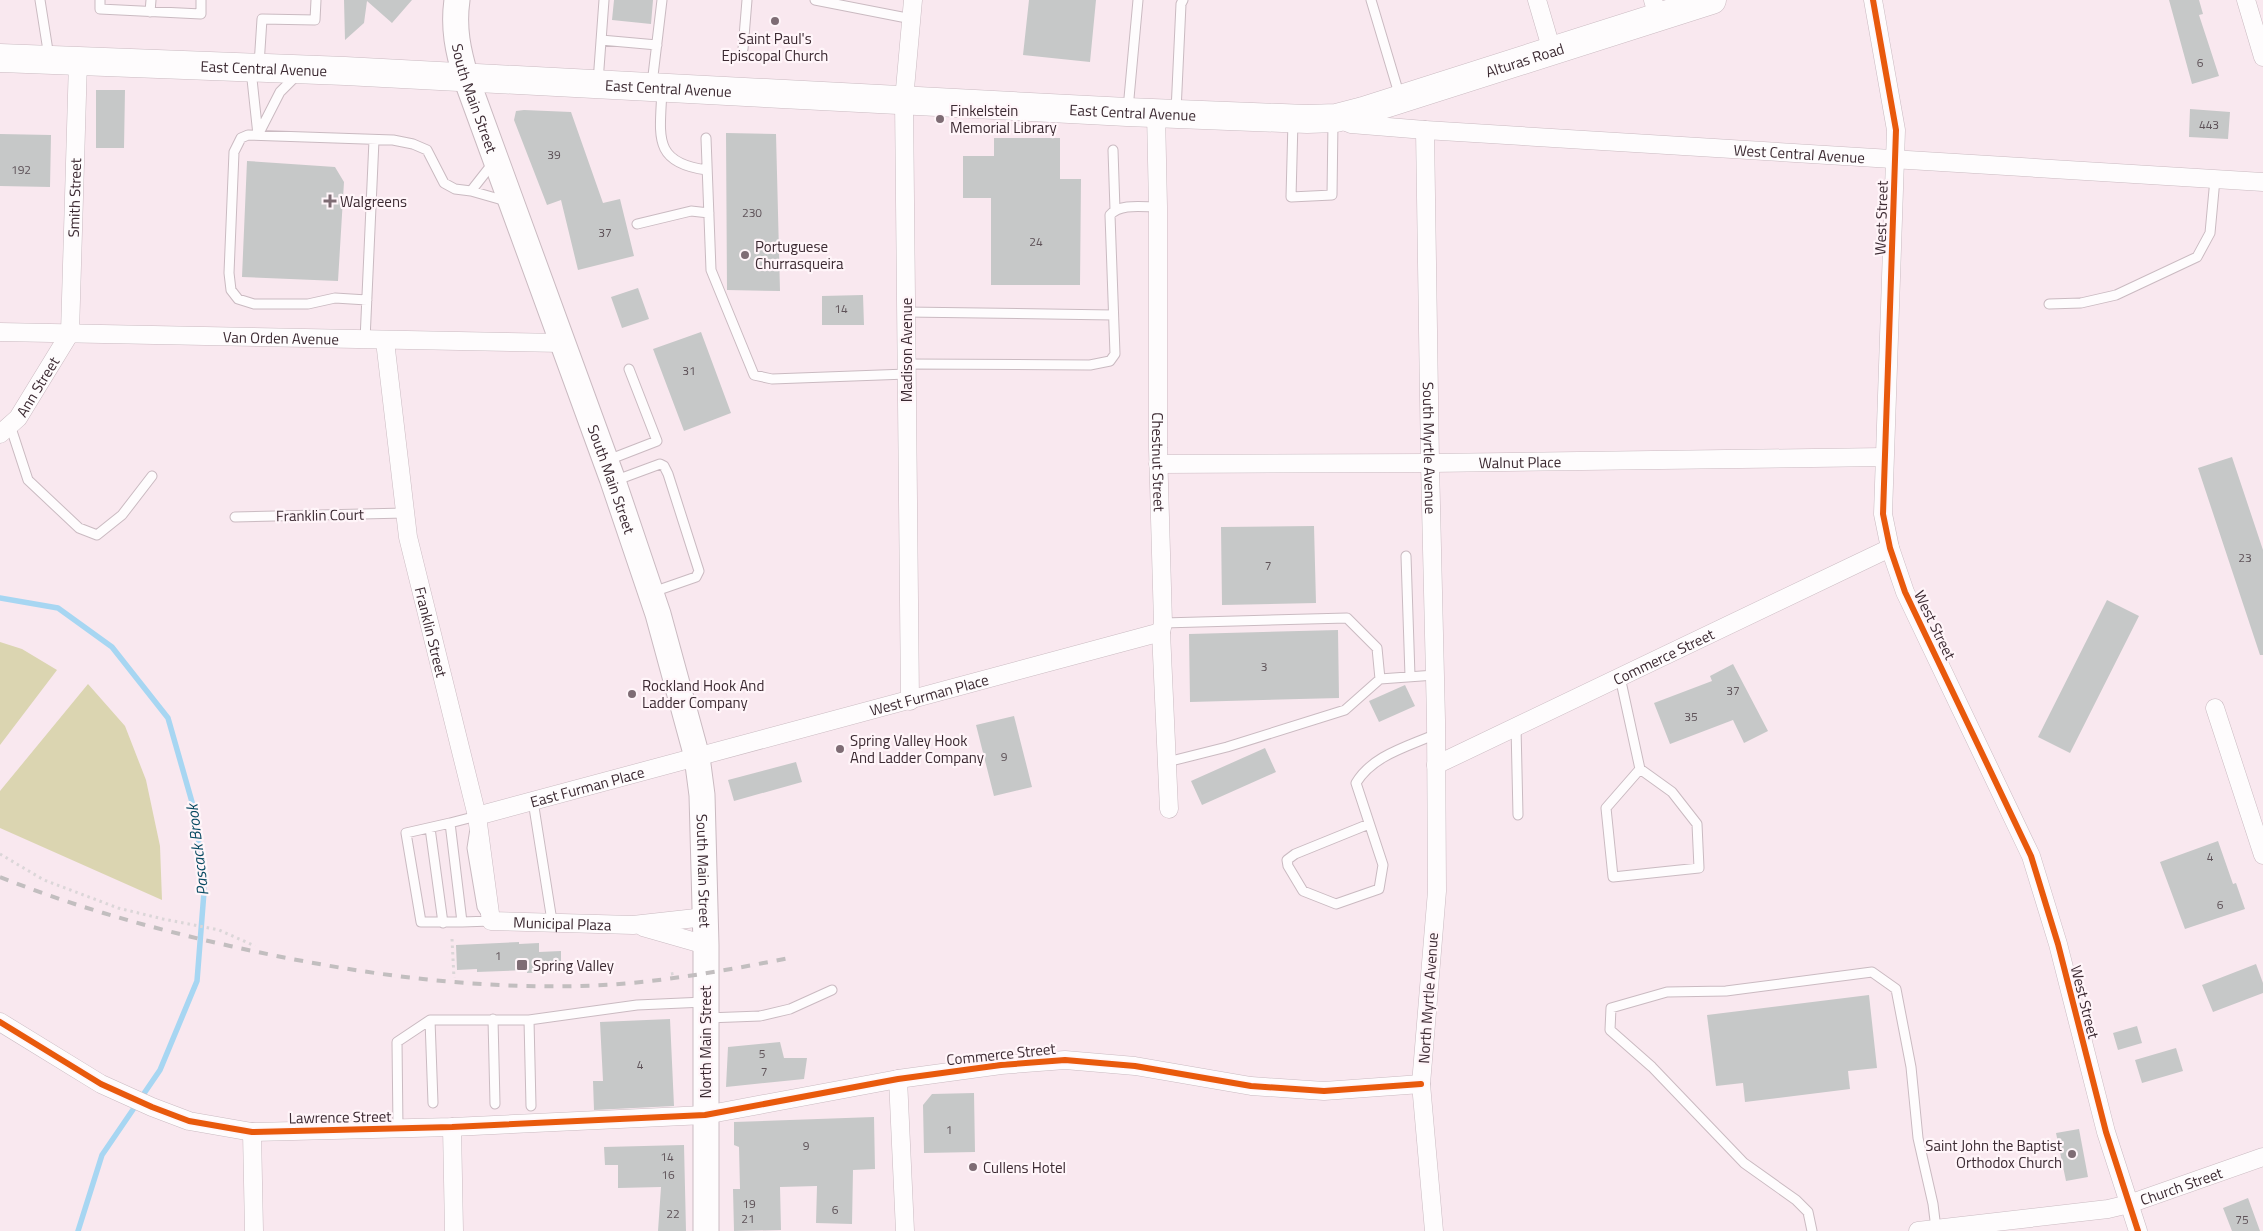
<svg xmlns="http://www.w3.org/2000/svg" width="2263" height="1231" font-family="'Titillium Web',sans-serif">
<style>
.green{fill:#dbd5b1}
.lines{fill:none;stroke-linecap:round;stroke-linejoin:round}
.stream{stroke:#a7d6f2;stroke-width:5.5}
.building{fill:#c6c8c8}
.service-casing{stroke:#cabac1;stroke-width:11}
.minor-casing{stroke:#cabac1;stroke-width:19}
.secondary-casing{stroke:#cabac1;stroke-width:27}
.primary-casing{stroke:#cabac1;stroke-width:29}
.path{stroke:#dbd6d8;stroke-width:3;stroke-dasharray:2.5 4;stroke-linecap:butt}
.service{stroke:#fefcfd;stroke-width:9}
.minor{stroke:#fefcfd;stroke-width:18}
.secondary{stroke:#fefcfd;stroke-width:25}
.primary{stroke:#fefcfd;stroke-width:28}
.rail{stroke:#c2bebf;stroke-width:4;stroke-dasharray:9 9;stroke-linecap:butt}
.cycleway-casing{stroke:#fff5f9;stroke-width:9}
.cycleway{stroke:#e8590c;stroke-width:6}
.poi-dot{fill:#7e6c74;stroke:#fff5f9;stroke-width:2}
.labels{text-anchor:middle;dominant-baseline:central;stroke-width:4.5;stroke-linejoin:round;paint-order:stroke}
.number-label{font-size:12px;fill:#5e5258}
.poi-label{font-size:15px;fill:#3c2a32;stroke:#fff5f9;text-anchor:start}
.street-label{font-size:15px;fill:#3c2a32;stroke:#fff5f9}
.water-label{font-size:16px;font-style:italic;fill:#094a62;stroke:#fff5f9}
</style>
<rect width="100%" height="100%" fill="#f9e8ef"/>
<path class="green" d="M0 642 22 649 57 670 0 745Z
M88 684 125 726 146 780 160 846 162 900 0 828V791Z"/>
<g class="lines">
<path class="stream" d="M0 598 58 608 112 647 168 718 196 816 204 892 197 981 160 1070 102 1155 78 1231"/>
</g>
<path class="building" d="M344 0H412L392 23 367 1 364 23 345 40Z
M614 0H653L651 24 612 20Z
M1029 0H1096L1090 62 1023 55Z
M2169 0H2199L2203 14 2199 15 2219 76 2192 84Z
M96 90H125L124 148H96Z
M2190 109 2230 112 2228 139 2189 137Z
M524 110 571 112 603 203 620 199 634 256 578 270 561 200 547 205 514 120 516 111Z
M726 133 776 134 780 291 727 290Z
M0 134 51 135 50 187 0 186Z
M994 138H1060V179H1081L1080 285H991V198H963V156H994Z
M247 161 335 167 344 182 338 281 242 277Z
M638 288 649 319 622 328 611 297Z
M863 295 864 325H822V296Z
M701 332 731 413 684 431 653 349Z
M2232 457 2263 550V655H2260L2198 468Z
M1314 526 1316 603 1222 605 1221 527Z
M2107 600 2139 616 2070 753 2038 737Z
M1338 630 1339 698 1190 702 1189 634Z
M1733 664 1768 731 1744 743 1733 720 1670 744 1654 703 1712 681 1710 676Z
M1405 685 1415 706 1379 722 1369 701Z
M1014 716 1032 787 994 796 976 725Z
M1265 748 1276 772 1202 805 1191 781Z
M796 762 802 782 734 801 728 780Z
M2218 841 2233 884 2236 883 2245 909 2185 929 2160 862Z
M519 942V944L539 943V952L561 951V972L527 973V970L477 972V969L457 970 456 945Z
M2256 964 2263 983V993L2213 1012 2202 985Z
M1869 995 1877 1068 1848 1071 1850 1089 1745 1102 1743 1083 1716 1086 1707 1015Z
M670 1019 674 1106 594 1110 593 1081H603L600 1022Z
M2137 1026 2142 1043 2118 1050 2113 1033Z
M780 1042 784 1058H807L804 1079 726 1087 728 1047Z
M2176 1048 2183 1071 2142 1083 2135 1060Z
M974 1093 975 1152 924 1153 923 1105 932 1094Z
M874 1117 875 1169 853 1170 852 1224 816 1223 817 1186 780 1187 781 1230 734 1231 733 1189H740L739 1147 734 1145V1122Z
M2079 1129 2088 1177 2066 1181 2056 1133Z
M684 1145 686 1231H658L661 1187 618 1188V1165H605L604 1147Z
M2248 1198 2260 1231H2232L2223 1208Z"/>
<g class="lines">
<defs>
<path id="service" d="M40 0 49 57
M100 0V9L201 14V0
M815 0 912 19
M1371 0 1400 97
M150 12 151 0
M601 40 657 45
M743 49 747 0
M259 65 262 19 315 20 316 0
M251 70 258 135 280 92 296 76
M598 82 604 0
M652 84 662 0
M662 90C660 136 652 163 707 170
M1128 109 1138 0
M1176 111 1181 4 1183 0
M1293 121 1291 197 1332 195 1333 122
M706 138 711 270 754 375 772 379 907 374
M1113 150 1115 210
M471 191 493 163
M637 224 691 211 709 213
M367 300 335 298 308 304H254L238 299 231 290 229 273 234 152 241 138 248 135 393 140 413 144 427 150 444 183 455 189 471 191 506 201
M2049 304 2081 303 2116 295 2197 257 2210 233 2215 179
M906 312 1113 315
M365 340 374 140
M907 364 1090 365 1110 361 1115 354 1110 215C1120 203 1143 207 1158 207
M10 425 28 480 79 528 97 535 122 515 152 476
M608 460 657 441 629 369
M614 481 660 464 664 466 668 474 699 571 696 577 653 592
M235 517 405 513
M1406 556 1410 676
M1163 623 1347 618 1377 648 1380 679 1345 710 1227 747 1167 762
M1620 677 1640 769 1672 792 1697 824 1699 868 1613 877 1606 808 1640 769
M1380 679 1435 675
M1516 727 1518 815
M533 801 552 921
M477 816 472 848 482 907 491 921 462 922 450 823Z
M450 823 406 833 421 922H462
M1369 824 1295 854 1287 860 1288 866 1303 891 1336 904 1379 889 1383 865 1356 783C1373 755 1407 747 1436 734
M430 828 443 923
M707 1018 760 1016 790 1009 832 990
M493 1019 495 1104
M529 1020 531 1106
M433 1103 430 1020H529L637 1005 705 1002
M398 1128 397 1042 430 1020
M1812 1231 1808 1212 1796 1200 1744 1163 1652 1067 1610 1030 1611 1008 1667 992 1726 991 1872 972 1896 989 1911 1067 1918 1138 1933 1204 1936 1229"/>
<g id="minor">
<path d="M1537 0 1552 51"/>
<path d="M1653 0 1658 17"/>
<path d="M1873 0 1896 130 1883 514 1890 548 1905 592 2031 856 2058 944 2106 1132 2138 1231"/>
<path d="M2246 0 2263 57"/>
<path id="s1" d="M1156 113 1158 207V448L1163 623 1161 632 1169 809"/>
<path id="s2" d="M1341 120 1351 124 1425 130 2263 182"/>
<path id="s3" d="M1425 130 1430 463 1436 720 1437 891 1421 1084 1434 1231"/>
<path id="s4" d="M0 332 562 343"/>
<path id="s5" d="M385 341 408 537 477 816 491 921 633 925 705 917"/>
<path id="s6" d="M0 434 18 418 70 333 78 61"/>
<path id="s7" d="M1158 464 1430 463 1884 457"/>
<path d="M910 701 904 100 913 0"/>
<path d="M2215 708 2263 855"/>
<path id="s8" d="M1436 765 1890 548"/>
<path id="s9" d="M477 816 1161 632"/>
<path d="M643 927 706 945"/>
<path d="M0 1022 101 1084 152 1107 189 1121 252 1132 452 1127 705 1115 898 1079 1001 1065 1065 1060 1135 1066 1251 1086 1324 1091 1421 1084"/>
<path d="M898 1079 905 1231"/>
<path d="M452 1127 454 1231"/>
<path d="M252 1132 254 1231"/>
<path id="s10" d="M1918 1231 2108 1209 2129 1204 2263 1157"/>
</g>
<g id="secondary">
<path id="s11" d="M457 0C453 28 458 51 466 78L612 478 658 614 697 757 702 795 706 945V1231"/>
</g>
<g id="primary">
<path id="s12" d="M0 58 345 71 1127 112 1307 119 1336 118 1363 111 1712 0"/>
</g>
</defs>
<use href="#service" class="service-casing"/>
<use href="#minor" class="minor-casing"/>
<use href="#secondary" class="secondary-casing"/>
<use href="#primary" class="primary-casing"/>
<path class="path" d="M0 854 44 880 118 908 163 919 219 930 255 946
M452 939 454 978
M671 974 677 973"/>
<use href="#service" class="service"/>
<use href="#minor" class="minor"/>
<use href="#secondary" class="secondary"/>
<use href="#primary" class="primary"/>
<path class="rail" d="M0 877C75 907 151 928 230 946 346 972 462 989 581 986 653 984 724 971 794 957"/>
<defs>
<path id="cycleway" d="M1873 0 1896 130 1883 514 1890 548 1905 592 2031 856 2058 944 2106 1132 2138 1231
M0 1022 101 1084 152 1107 189 1121 252 1132 452 1127 705 1115 898 1079 1001 1065 1065 1060 1135 1066 1251 1086 1324 1091 1421 1084"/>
</defs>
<use href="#cycleway" class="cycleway-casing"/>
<use href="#cycleway" class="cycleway"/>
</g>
<g class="poi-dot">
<circle cx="775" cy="21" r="5"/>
<circle cx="940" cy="119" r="5"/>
<path d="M327.5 193.5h5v5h5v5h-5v5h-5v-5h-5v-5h5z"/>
<circle cx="745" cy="255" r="5"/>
<circle cx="632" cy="694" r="5"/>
<circle cx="840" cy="749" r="5"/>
<rect x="516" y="959" width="12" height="12" rx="2.5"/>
<circle cx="2072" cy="1154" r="5"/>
<circle cx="973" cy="1167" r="5"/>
</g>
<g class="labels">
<g class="number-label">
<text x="2200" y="62">6</text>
<text x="2209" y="124">443</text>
<text x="554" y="154">39</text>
<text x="21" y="169">192</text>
<text x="752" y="212">230</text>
<text x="605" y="232">37</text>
<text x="1036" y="241">24</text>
<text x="841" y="308">14</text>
<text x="689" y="370">31</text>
<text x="2245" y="557">23</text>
<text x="1268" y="565">7</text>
<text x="1264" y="666">3</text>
<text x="1733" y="690">37</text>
<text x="1691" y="716">35</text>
<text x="1004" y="756">9</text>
<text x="2210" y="856">4</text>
<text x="2220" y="904">6</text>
<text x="498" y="955">1</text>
<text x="762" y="1053">5</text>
<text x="640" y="1064">4</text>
<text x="764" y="1071">7</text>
<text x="949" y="1129">1</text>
<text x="806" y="1145">9</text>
<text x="667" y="1156">14</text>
<text x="668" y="1174">16</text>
<text x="749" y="1203">19</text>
<text x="835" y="1209">6</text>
<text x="673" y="1213">22</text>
<text x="748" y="1218">21</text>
<text x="2242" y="1219">75</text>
</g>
<g class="poi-label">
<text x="775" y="38" text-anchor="middle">Saint Paul's<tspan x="775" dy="17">Episcopal Church</tspan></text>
<text x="950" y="110">Finkelstein<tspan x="950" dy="17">Memorial Library</tspan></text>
<text x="340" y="201">Walgreens</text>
<text x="755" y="246">Portuguese<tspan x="755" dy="17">Churrasqueira</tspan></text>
<text x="642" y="685">Rockland Hook And<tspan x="642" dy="17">Ladder Company</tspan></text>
<text x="850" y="740">Spring Valley Hook<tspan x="850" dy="17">And Ladder Company</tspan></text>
<text x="533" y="965">Spring Valley</text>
<text x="2062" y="1145" text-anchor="end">Saint John the Baptist<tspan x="2062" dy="17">Orthodox Church</tspan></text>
<text x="983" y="1167">Cullens Hotel</text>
</g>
<g class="street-label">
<text stroke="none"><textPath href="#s12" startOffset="1535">Alturas Road</textPath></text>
<text stroke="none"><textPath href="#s12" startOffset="264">East Central Avenue</textPath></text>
<text stroke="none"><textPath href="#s12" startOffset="669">East Central Avenue</textPath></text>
<text stroke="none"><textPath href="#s11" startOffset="101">South Main Street</textPath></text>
<text stroke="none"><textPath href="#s12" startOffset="1134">East Central Avenue</textPath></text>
<text stroke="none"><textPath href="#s2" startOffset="460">West Central Avenue</textPath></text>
<text stroke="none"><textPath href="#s6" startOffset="259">Smith Street</textPath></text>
<text transform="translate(1881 218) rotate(-88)">West Street</text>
<text stroke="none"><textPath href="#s4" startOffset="281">Van Orden Avenue</textPath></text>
<text transform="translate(906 350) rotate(-90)">Madison Avenue</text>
<text stroke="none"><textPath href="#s6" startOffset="61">Ann Street</textPath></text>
<text stroke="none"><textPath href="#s3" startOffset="318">South Myrtle Avenue</textPath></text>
<text stroke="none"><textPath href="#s1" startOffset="349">Chestnut Street</textPath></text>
<text stroke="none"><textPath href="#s7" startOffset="362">Walnut Place</textPath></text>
<text stroke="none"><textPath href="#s11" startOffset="506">South Main Street</textPath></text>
<text transform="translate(320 515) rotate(-1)">Franklin Court</text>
<text transform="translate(1935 625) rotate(64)">West Street</text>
<text stroke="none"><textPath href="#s5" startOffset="295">Franklin Street</textPath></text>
<text stroke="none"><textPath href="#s8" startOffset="252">Commerce Street</textPath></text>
<text stroke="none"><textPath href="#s9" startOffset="468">West Furman Place</textPath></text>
<text stroke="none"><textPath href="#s9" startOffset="114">East Furman Place</textPath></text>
<text stroke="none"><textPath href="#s11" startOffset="911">South Main Street</textPath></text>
<text stroke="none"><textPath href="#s5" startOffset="662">Municipal Plaza</textPath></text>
<text transform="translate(1428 998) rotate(-86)">North Myrtle Avenue</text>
<text transform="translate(2085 1002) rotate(76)">West Street</text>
<text transform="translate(705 1042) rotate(-90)">North Main Street</text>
<text transform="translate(1001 1054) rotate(-6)">Commerce Street</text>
<text transform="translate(340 1117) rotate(-1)">Lawrence Street</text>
<text stroke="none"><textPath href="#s10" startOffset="268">Church Street</textPath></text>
</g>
<g class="water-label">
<text transform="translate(197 850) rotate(-97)">Pascack Brook</text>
</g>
</g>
</svg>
